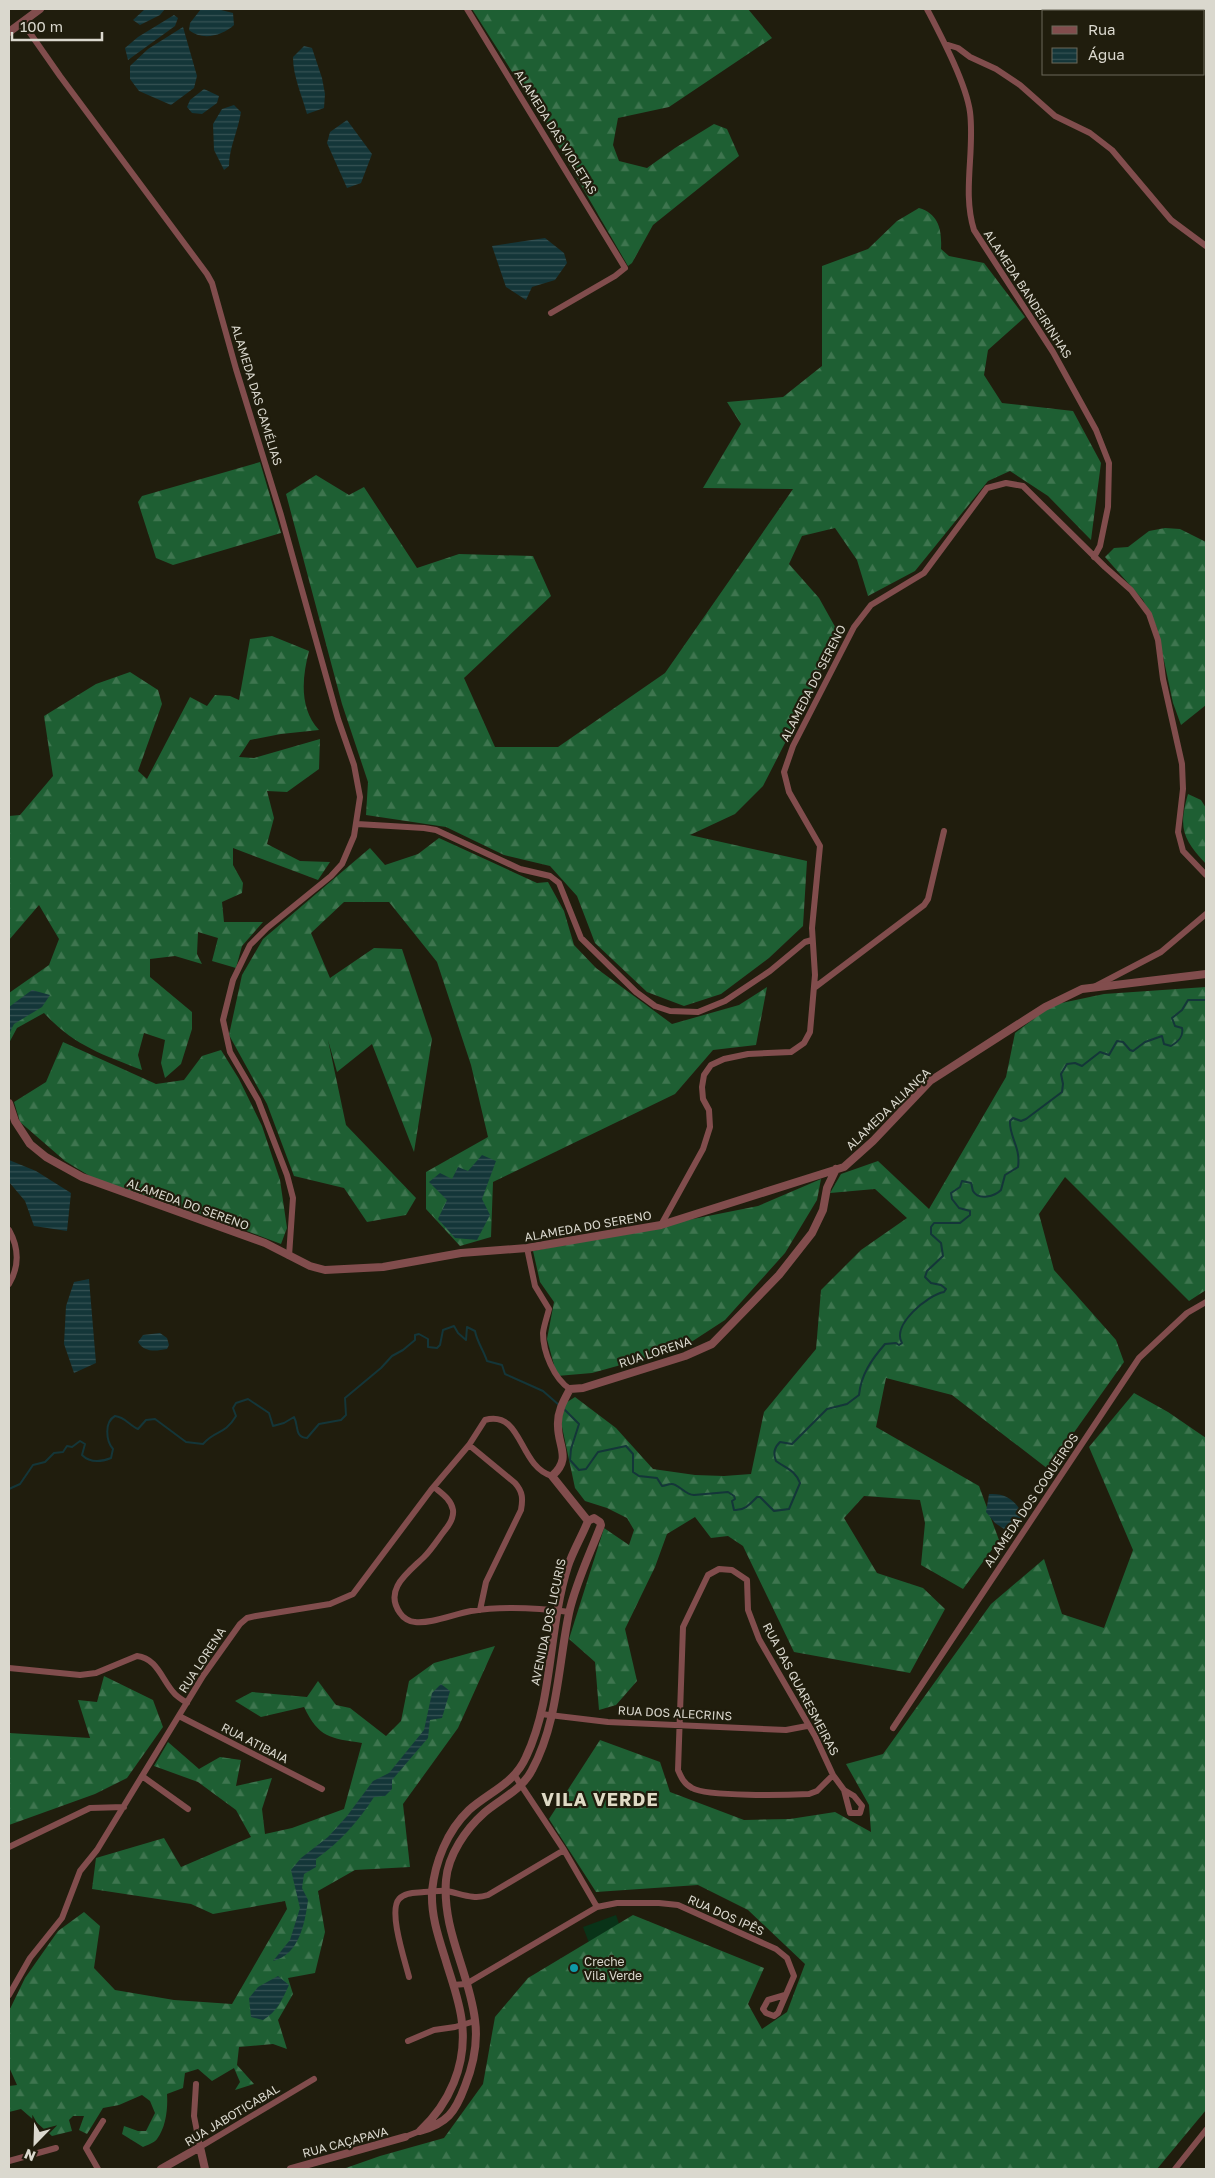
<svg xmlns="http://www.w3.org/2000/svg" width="1215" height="2178" font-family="'Golos Text',sans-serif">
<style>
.green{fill:#093318}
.forest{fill:url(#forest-firs)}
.water{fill:url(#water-rules)}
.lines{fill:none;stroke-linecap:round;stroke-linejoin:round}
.stream{stroke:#143639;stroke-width:2}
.minor{stroke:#814d4d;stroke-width:6}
.tertiary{stroke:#814d4d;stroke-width:8}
.culture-dot{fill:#0f9aa8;stroke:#201d0d;stroke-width:2}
.labels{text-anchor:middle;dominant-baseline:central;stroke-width:4.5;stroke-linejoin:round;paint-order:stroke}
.street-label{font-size:12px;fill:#dad8ce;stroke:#201d0d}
.poi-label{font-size:12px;fill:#dad8ce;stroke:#201d0d;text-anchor:start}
.district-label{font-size:18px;font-weight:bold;letter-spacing:1px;fill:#dfdac5;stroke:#201d0d}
</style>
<defs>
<pattern id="forest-firs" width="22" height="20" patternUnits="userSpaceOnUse" patternTransform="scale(1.25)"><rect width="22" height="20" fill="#1e5f33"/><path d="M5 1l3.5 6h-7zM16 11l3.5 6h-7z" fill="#3e754f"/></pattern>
<pattern id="water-rules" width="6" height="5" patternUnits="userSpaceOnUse" patternTransform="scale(1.25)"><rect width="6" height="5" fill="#143639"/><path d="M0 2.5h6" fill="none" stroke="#365254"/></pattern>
</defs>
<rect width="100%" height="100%" fill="#201d0d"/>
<path class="green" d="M616 1915 633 1964 601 1975 583 1927Z"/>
<path class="forest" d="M472 9H748L772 38 669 107 618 118 613 145 619 161 647 168 675 148 714 124 727 129 739 156 653 225 632 263 628 266 546 125Z
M919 208C939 214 942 230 941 249L949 256 984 263 1025 317 988 350 984 375 1002 403 1073 411 1101 463 1091 540 1048 496 1010 471 988 481 915 571 868 596 857 560 835 528 802 536 789 564 819 598 838 632 805 704 763 786 735 814 690 835 807 861 803 926 769 958 721 994 684 1006 647 992 595 943 577 896 550 866 504 855 446 827 366 815 368 782 342 704 286 494 316 475 349 495 364 487 417 568 459 554 533 556 551 596 464 678 495 747H558L665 673 793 489 703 488 741 424 727 402 783 397 822 366V266L868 249 897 221Z
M260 462 281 533 173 565 156 558 138 502 142 496Z
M1165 528 1180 529 1206 542V705L1181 725 1173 703 1157 628 1143 600 1105 557 1114 548 1128 547 1149 531Z
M272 636 309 651C302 678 299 708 319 730L281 734 250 740 239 757 254 758 320 739 319 769 287 792 267 791 274 818 267 844 300 861 330 862 318 880 233 848V865L243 883 242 893 222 902 224 922H263L242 946 236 968 212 961 218 938 198 932 197 954 202 964 175 956 150 959V977L192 1012V1029L181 1064 165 1078 161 1063 165 1040 144 1033 138 1055 142 1070C101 1054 75 1046 44 1013L17 1028 9 1043V993L49 965 59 939 39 905 9 940V816L20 815 53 776 44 716 96 684 130 672 158 690 162 704 138 771 147 779 190 697 207 706 215 695 230 696 239 700 250 639Z
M1188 794 1201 800 1206 808V864C1183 839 1178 829 1188 794Z
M439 838 537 883 548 882 564 911 574 945 596 968 672 1024 739 1005 767 987 756 1045 713 1050 675 1094 493 1182 491 1237 460 1246 426 1209V1172L488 1137 471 1065 437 962 389 902H344L311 933 330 978 374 948 402 949 432 1039 414 1152 372 1044 337 1072 328 1040 346 1125 416 1198 406 1215 367 1222 344 1188 294 1176 267 1104 229 1035 242 975 263 939 370 848 385 865 418 854Z
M1206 987V1290L1189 1301 1065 1177 1039 1214 1054 1270 1116 1340 1124 1362 1048 1469 952 1395 886 1378 876 1427 979 1486 999 1540 963 1589 921 1565 925 1523 920 1500 864 1496 844 1518 877 1573 923 1588 945 1609 910 1673 794 1652 743 1546 728 1536 711 1538 695 1517 667 1534 655 1567 625 1629 637 1681 616 1705 599 1710 595 1662 569 1639 604 1528 629 1545 634 1530 627 1518 607 1508 585 1501 575 1488 558 1408 575 1397 616 1428 653 1469 695 1475 724 1476 751 1474 764 1412 816 1349 821 1290 861 1250 907 1218 875 1189 830 1193 841 1174 878 1161 929 1209 1006 1077 1015 1033 1052 1005 1104 994Z
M63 1042 156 1084 184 1080 202 1056 221 1050 239 1079 262 1126 280 1180 287 1228 281 1244 210 1217 93 1178 65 1161 20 1122 14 1102 46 1082Z
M821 1179 817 1200 785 1253 725 1320 682 1348 592 1373 557 1376 547 1339 554 1302 540 1282 533 1251 758 1206Z
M1134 1393 1168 1412 1206 1438V2110L1157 2169H343L380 2156 444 2138 483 2084 495 2017 528 1978 633 1915 764 1968 748 2004 762 2029 787 2012 805 1964 748 1910 698 1885 596 1892 549 1819 600 1740 660 1762 670 1792 744 1820 790 1819 835 1812 871 1832 869 1805 846 1764 883 1754 991 1604 1044 1559 1062 1614 1104 1628 1133 1550 1089 1447Z
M495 1646 458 1728 403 1804 410 1867 355 1870 318 1891 325 1932 315 1973 288 1978 293 1994 278 2020 287 2049 273 2044 239 2047 237 2065 254 2084 235 2090 240 2082 234 2068 212 2081 198 2069 185 2073 183 2088 167 2094C168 2108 166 2127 157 2139 154 2143 147 2145 143 2147L122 2134 124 2126 138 2131H146L155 2113 150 2101 142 2095 119 2105 103 2108 87 2134 79 2130 84 2116H73L69 2120 72 2131 52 2136 21 2109 9 2112V2086L17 2085 9 2067V2011L25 1978 58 1931 84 1912 100 1926 94 1968 115 1990 174 2000 232 2004 287 1909 285 1901 213 1914 191 1904 92 1889 96 1858 164 1838 181 1867 251 1837 236 1810 198 1782 154 1766 168 1742 199 1769 220 1757 241 1760 236 1786 272 1778 262 1809 265 1834 292 1828 344 1809 362 1743C330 1738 319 1738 304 1707L261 1717 235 1701 252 1692 307 1697 318 1681 336 1705 350 1708 386 1736 401 1721 409 1681 434 1663Z
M104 1676 153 1700 163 1727 127 1778 95 1794 9 1825V1733L90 1738 78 1700 97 1702Z"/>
<path class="water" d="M145 9H165L160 15 140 25 133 20Z
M201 9H217L233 13 234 25C222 36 202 41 189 30L190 23Z
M174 15 178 18 175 26 128 60 125 48 138 37Z
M183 27 197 76 194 88 171 105 139 91 130 79V66L148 49Z
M304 46 312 48 322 78 325 94 324 108 307 114C302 95 293 77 293 57Z
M204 89 219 96 217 103 202 114 192 113 187 107 190 100Z
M234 105 241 112C238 131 229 148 229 166L224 170 214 150 213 124 222 109Z
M347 120 372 154 361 183 347 188 327 143 330 132Z
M545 238 564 253 567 263 555 280 532 287 526 300 506 287 492 246Z
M32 990 50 995 42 1007 14 1024 9 1034V1007Z
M482 1155 496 1161 482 1199 490 1215 477 1240 455 1238 438 1219 447 1200 429 1182 440 1173 452 1179 458 1167 468 1171Z
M9 1160 36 1171 71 1193 67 1231 34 1226 25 1201 9 1182Z
M89 1279 96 1363 74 1373 64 1344 66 1306 74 1282Z
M160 1333 167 1338 169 1345 167 1349C156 1351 145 1353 138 1342L143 1335Z
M989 1494C1005 1493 1014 1499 1022 1513L1019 1523 1004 1529 995 1523 986 1512Z
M441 1684 450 1691 442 1718 430 1720 428 1738 392 1780V1789L385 1796 374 1797C358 1822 340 1842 316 1859V1867L304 1874 302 1888 308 1900C305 1923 299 1955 273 1961L290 1940 300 1908 291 1870 301 1858 328 1837 347 1816 373 1781 389 1773 424 1730 432 1693Z
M278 1976 289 1985C282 2000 277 2012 263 2020L251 2017 249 1998 258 1987Z"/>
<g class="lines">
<path class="stream" d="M565 1410 579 1424 571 1449 570 1460 579 1470 586 1469 598 1452 626 1446 633 1454V1472L639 1476 657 1478 662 1486C665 1486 668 1484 671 1484 678 1483 685 1495 694 1495L728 1492 734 1496 735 1499 732 1501 734 1510C745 1511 751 1503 757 1497H760L774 1511 789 1509 800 1483C795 1470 787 1469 776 1461 773 1453 774 1448 780 1442L792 1444 827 1409 847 1404 859 1395C861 1375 871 1360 885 1344L896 1343 899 1345 902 1343C891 1325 928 1295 944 1292L946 1289 941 1285 931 1283 925 1277 927 1271 943 1256 941 1243 931 1234V1227L934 1223H960L970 1215V1211L959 1208 952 1199 951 1193 960 1187 962 1181 971 1183C972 1185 972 1188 973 1191 979 1201 995 1196 1001 1190L1005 1175 1018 1167C1021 1147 1009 1137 1010 1121L1013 1118 1021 1121 1026 1119 1062 1092 1063 1084 1061 1074 1067 1064 1075 1063 1082 1066 1100 1052 1109 1055 1117 1041 1123 1042 1130 1050 1133 1051 1145 1042 1162 1036 1164 1044 1171 1046C1178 1042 1184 1037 1182 1028L1175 1026 1172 1018 1182 1010 1188 1000H1206
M9 1489 20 1484 33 1465 45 1462 54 1453 63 1452 67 1446 72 1447 80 1441 85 1444 82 1455C90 1463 101 1462 111 1458L113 1449C106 1441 104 1422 115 1416 125 1417 129 1425 138 1429L146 1420 155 1419 186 1442 203 1444C216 1429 224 1436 236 1416L233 1408 236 1403 248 1399 269 1413 273 1426 284 1423 294 1417C299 1426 294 1437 307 1438L319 1424 341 1420 346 1415 345 1398 381 1368 392 1356 403 1350 415 1340V1335L419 1334 428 1339V1347L437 1348 440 1345 443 1330 454 1326 458 1333 466 1340 467 1327 475 1331C477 1342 484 1351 487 1361L502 1365 505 1374 543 1391 559 1405"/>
<path class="minor" d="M467 9 625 268 615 276 551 313
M927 9C941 36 966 83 970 112 975 151 962 192 974 230L1053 352 1096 430 1109 463 1108 507 1100 546 1094 557
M23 23 60 76 207 274 212 283 236 369 281 515 338 719 354 765 360 797 354 836 342 864 331 876 267 928 250 945 233 980 223 1020 230 1052 258 1100 287 1175 293 1198 289 1256
M945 44 958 48 970 57 996 69 1020 85 1055 116 1090 133 1112 150 1171 220 1206 246
M357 824 424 828 436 830 520 869 550 876 559 883 581 938 636 992 655 1006 670 1011 698 1012 725 1001 770 971 805 942 812 940
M1094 987 1161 952 1206 914
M814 988 924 905 928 899 944 831
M661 1225 703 1149 710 1127 709 1110 703 1099 702 1087 704 1075 711 1065 724 1059 748 1054 791 1052 804 1043 810 1032 815 975 812 928 820 846 789 792 784 772 793 746 854 627 871 605 924 573 987 488 1006 483 1023 486 1105 567 1131 590 1149 614 1158 640 1163 679 1182 764 1183 789 1178 832 1183 851 1206 875
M9 1230C19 1248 19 1267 9 1284
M527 1248 535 1286 549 1309C547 1317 544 1325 543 1333 543 1352 554 1379 570 1389
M469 1445 515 1483C523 1492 523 1499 521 1510L486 1582 480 1610
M434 1487C441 1493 451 1499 453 1510 454 1518 450 1524 445 1530 438 1539 432 1549 424 1557 409 1572 383 1589 400 1613 403 1618 410 1622 415 1622 431 1624 454 1614 471 1611 502 1606 538 1608 570 1612
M9 1668 80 1675 96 1673 137 1656C157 1658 162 1680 174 1693 177 1697 183 1700 187 1703
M541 1714 608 1722 786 1730 807 1726
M179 1716 322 1789
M893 1728 1139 1358 1187 1313 1206 1302
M833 1775 817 1791 809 1794C787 1795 708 1797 692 1788 684 1784 681 1777 678 1770L683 1627 708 1575 719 1569 732 1570 747 1580 748 1610 759 1639 815 1736 833 1775 844 1790 854 1796 862 1806 860 1813H850L844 1790
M142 1776 188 1809
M515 1776 564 1850 597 1907
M9 1847 90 1808 124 1807
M409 1977C405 1961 388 1911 399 1899 405 1892 416 1893 424 1892 432 1892 440 1890 447 1891 462 1894 474 1900 488 1895L564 1850
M453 1985 466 1984 597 1907 617 1903H659L678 1905 776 1949 787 1958 794 1976 778 2013 774 2016 766 2013 763 2009 768 2000 785 1995
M9 1995 30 1958 62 1918 80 1871 97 1850 203 1676 240 1624 247 1618 256 1616 330 1604 353 1594 431 1490 469 1445 485 1420C523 1410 518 1466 552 1476
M408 2041 434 2030 455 2027 475 2021
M196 2084 194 2116 200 2147 314 2079
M405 2137 420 2131
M9 2161 56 2148
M98 2169 86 2148 103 2121
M1175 2169 1206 2130"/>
<path class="tertiary" d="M9 32 40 9
M9 1103 15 1121 30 1144 46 1157 82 1177 265 1243 310 1266 325 1270 383 1267 461 1253 527 1248 661 1225 844 1167 873 1141 930 1081 1045 1007 1082 989 1206 974
M594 1518 600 1522 601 1525C590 1554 576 1582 569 1613 558 1666 558 1722 532 1770 522 1790 500 1799 484 1813 466 1829 448 1855 446 1880 442 1931 469 1971 475 2020 478 2042 473 2066 465 2086 455 2113 447 2123 420 2131 449 2104 467 2065 462 2023 460 2001 451 1979 445 1958 438 1936 431 1915 432 1891 435 1862 447 1831 469 1810 489 1792 514 1784 526 1757 554 1698 548 1628 568 1566 573 1551 582 1536 588 1521Z
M588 1521 552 1476C572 1458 558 1447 558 1426 557 1412 564 1400 570 1389L583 1388 685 1356 712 1344 779 1275 812 1233 823 1210 827 1188 836 1169
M161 2169 200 2147 205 2169
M291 2169 405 2137"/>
</g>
<circle class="culture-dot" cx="574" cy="1968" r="5"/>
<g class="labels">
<g class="street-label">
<text transform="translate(556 132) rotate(58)">ALAMEDA DAS VIOLETAS</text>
<text transform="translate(1028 294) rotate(57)">ALAMEDA BANDEIRINHAS</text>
<text transform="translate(257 395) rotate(73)">ALAMEDA DAS CAMÉLIAS</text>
<text transform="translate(813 683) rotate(-63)">ALAMEDA DO SERENO</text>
<text transform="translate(888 1109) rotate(-44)">ALAMEDA ALIANÇA</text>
<text transform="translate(188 1204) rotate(20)">ALAMEDA DO SERENO</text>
<text transform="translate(588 1226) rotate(-10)">ALAMEDA DO SERENO</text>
<text transform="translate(655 1352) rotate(-18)">RUA LORENA</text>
<text transform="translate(1031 1500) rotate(-56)">ALAMEDA DOS COQUEIROS</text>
<text transform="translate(548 1622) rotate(-78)">AVENIDA DOS LICURIS</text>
<text transform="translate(202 1660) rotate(-57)">RUA LORENA</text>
<text transform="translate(801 1689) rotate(62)">RUA DAS QUARESMEIRAS</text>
<text transform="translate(675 1713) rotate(3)">RUA DOS ALECRINS</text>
<text transform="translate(255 1743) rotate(27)">RUA ATIBAIA</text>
<text transform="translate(726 1915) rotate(24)">RUA DOS IPÊS</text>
<text transform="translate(232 2115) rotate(-31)">RUA JABOTICABAL</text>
<text transform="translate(345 2142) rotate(-15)">RUA CAÇAPAVA</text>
</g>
<g class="poi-label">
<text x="584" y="1961">Creche<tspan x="584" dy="14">Vila Verde</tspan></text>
</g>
<g class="district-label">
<text x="600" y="1799">VILA VERDE</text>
</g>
</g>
<rect width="1215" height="2178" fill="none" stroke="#dad8ce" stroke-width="20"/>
<rect x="1042" y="10" width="162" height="65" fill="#201d0d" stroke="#6a685a"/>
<rect x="1052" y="26" width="25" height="8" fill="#814d4d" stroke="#6a685a"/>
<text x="1088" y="35" font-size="15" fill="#dad8ce">Rua</text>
<rect x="1052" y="48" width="25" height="15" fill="url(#water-rules)" stroke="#6a685a"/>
<text x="1088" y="60" font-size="15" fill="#dad8ce">Água</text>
<g transform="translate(35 2143) rotate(203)" stroke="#201d0d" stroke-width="4" paint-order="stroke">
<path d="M0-4L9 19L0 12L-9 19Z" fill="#dad8ce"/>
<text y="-8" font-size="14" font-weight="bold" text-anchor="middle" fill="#dad8ce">N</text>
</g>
<path d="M12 32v8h90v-8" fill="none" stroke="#dad8ce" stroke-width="2.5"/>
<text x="20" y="32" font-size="15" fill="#dad8ce" stroke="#201d0d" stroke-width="4" paint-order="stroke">100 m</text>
</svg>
